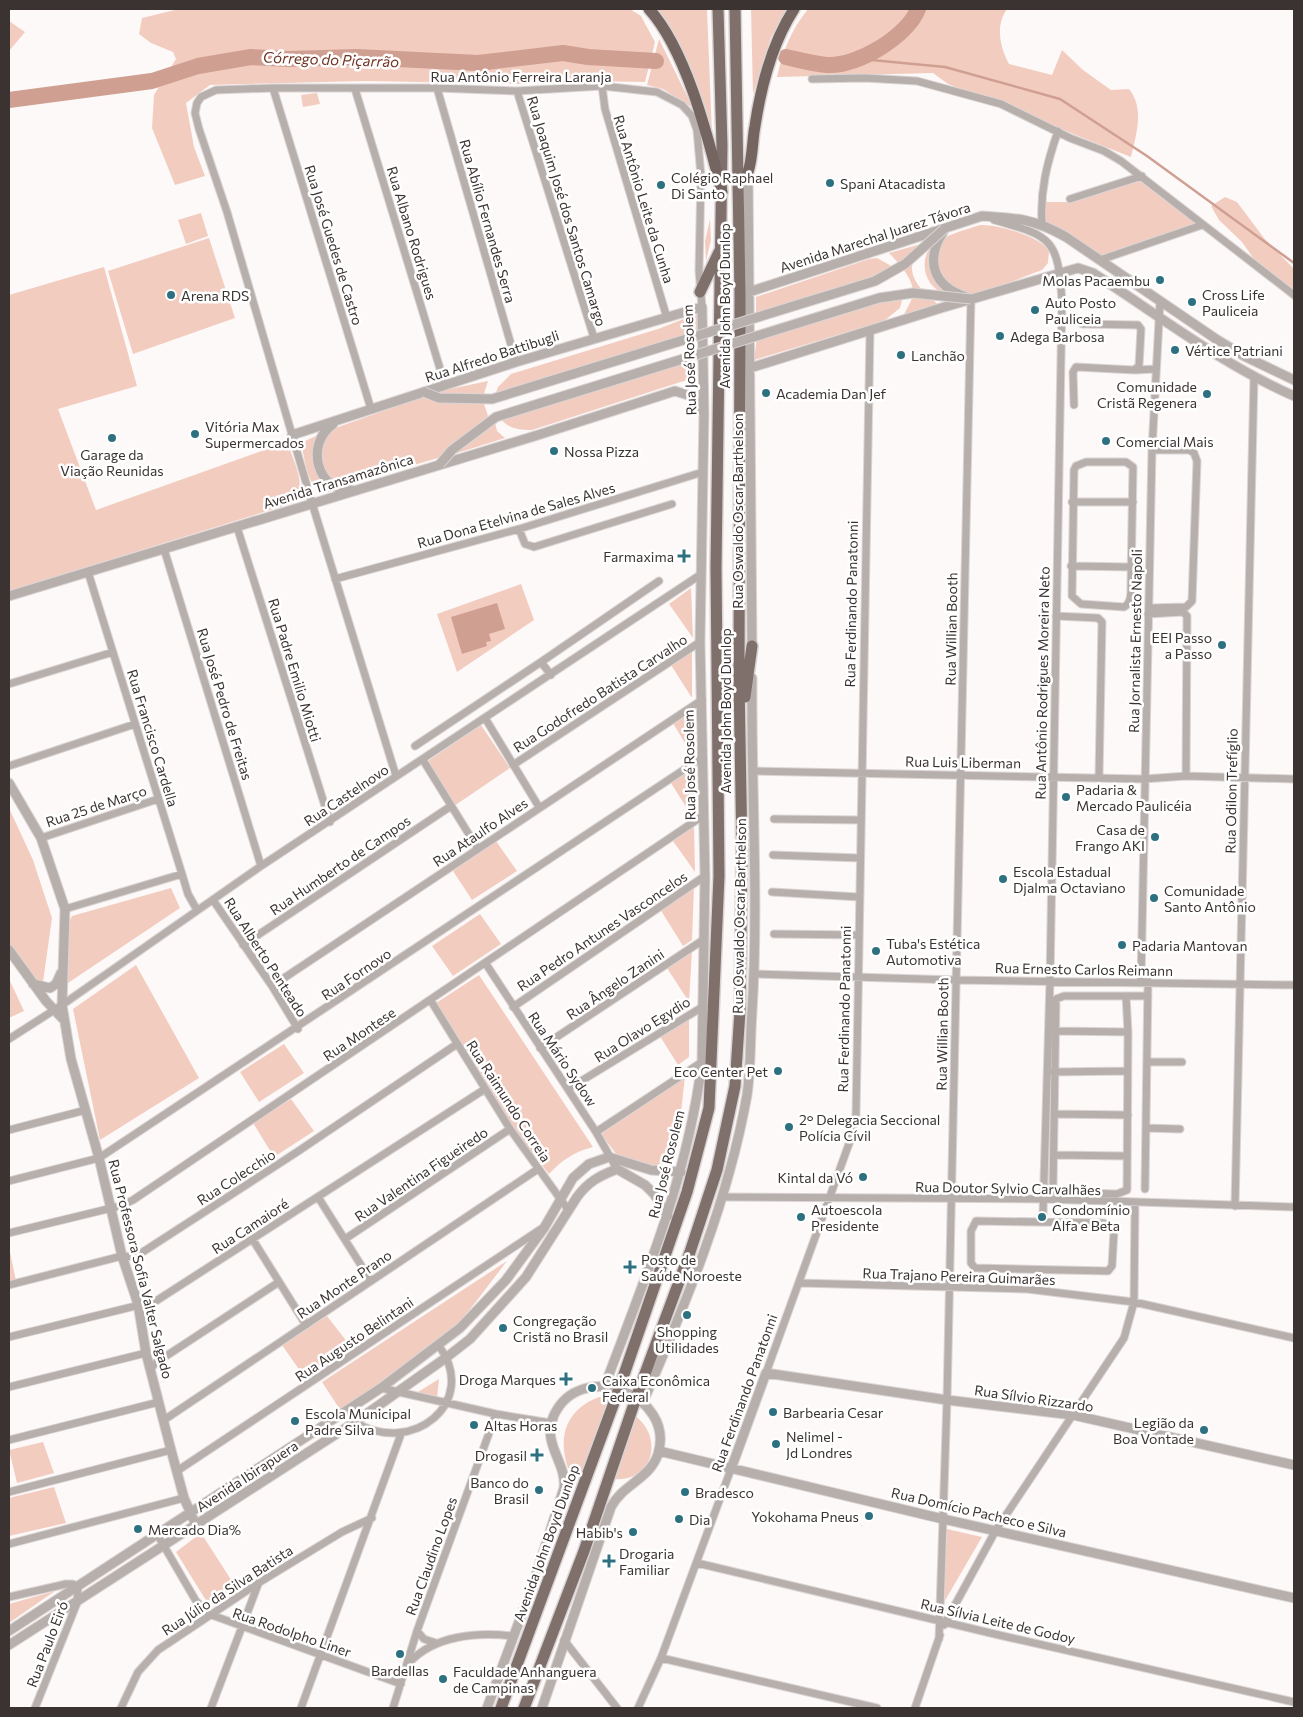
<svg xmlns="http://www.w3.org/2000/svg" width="1303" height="1717" font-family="Commissioner,sans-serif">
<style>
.green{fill:#f3ccc0}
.water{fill:#cf9f91}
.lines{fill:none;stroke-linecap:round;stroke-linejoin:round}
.stream{stroke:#cf9f91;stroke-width:2.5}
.river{stroke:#cf9f91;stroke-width:16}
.minor-casing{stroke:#dad5d4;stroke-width:9}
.tertiary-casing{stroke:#dad5d4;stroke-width:11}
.primary-casing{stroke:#dad5d4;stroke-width:14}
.trunk-casing{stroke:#dad5d4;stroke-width:14}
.minor{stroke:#b7afac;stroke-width:7}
.tertiary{stroke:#b7afac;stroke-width:9}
.primary{stroke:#7f706c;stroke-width:11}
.trunk{stroke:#756560;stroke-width:11}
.tertiary-bridge-casing{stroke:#dad5d4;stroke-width:11;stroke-linecap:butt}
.tertiary-bridge{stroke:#b7afac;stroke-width:9}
.poi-dot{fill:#2d7181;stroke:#fff;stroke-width:2}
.labels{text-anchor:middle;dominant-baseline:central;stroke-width:5;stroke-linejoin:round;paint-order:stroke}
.street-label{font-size:14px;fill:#3b3331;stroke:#fff}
.poi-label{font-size:14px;fill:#3b3331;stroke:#fff;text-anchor:start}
.water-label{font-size:15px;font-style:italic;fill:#703422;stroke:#fff}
</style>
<rect width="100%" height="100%" fill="#fdf9f8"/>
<path class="green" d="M179 9H630L641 16 655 42 645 82 584 81 524 84 366 81 210 85 186 103 194 147 205 176 175 185 152 128 154 95 176 59 173 52 151 43 139 34 142 18Z
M653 9H707L712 135Z
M751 9H788L771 37 753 94Z
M808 9H1007C995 26 1000 47 1009 64L1052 75 1062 50 1083 70 1111 90 1129 89C1145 109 1136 134 1131 157L948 84 933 73 777 77C783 51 791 30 808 9Z
M9 21 25 32 9 51Z
M659 39 693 108 663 89 647 85Z
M317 93 320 104 303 107 301 95Z
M1142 179 1197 223 1102 256 1043 221V202H1070Z
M1225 197 1237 202 1264 238 1294 269V301L1268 279 1242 242 1219 220 1211 206Z
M201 213 208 236 186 244 178 220Z
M710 219 711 240 706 261 705 241Z
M980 225C997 224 1040 236 1049 251L1048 263 1042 270C1022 277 974 299 955 296 949 295 938 292 934 287 922 276 921 254 934 244 947 234 965 230 980 225Z
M209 238 235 318 133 354 108 271Z
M921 244C919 251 913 258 912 266 911 283 928 296 939 305L903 316C906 310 910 304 912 298 917 281 899 264 889 253Z
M877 258 895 268 874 280 756 316V297L869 259Z
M104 267 137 386 58 409 96 510 287 442C293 460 309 488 293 503L9 591V295Z
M903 296 900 308 884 321 754 360 757 337 879 299Z
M699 313 697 334 495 395 498 387 511 374 658 329Z
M694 359 693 378 532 430C519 430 509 429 501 419Z
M488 381 483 397 431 393Z
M425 396 483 401 489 419 441 457 343 486C327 481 317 463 320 447 321 442 325 436 327 431Z
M495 422 497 431 505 438 451 455Z
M318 435 314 450 336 490C333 491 327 493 324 492 308 491 305 459 302 448L305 441Z
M521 584 534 620 457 672 437 614Z
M691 588 693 638 669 604Z
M692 649V698L671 665Z
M692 709V755L673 723Z
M481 725 510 768 454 806 425 763Z
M692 767 693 818 671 783Z
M9 808 33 860 52 918 43 982 38 985 14 955 9 942Z
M694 826 695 872 673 841Z
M496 841 517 871 472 900 453 871Z
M694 886 692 940 683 946 660 909Z
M171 888 180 908 62 987 67 926 72 916Z
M480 914 501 944 453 976 432 946Z
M692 951 689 1002 667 968Z
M136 965 199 1078 100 1140 73 1009Z
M479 975 593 1147C574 1152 562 1160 549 1174L517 1134 433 1005Z
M9 979 24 1011 9 1018Z
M689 1012V1057L678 1065 658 1033Z
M284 1044 304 1073 259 1102 240 1072Z
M685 1076 676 1158 657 1167 645 1165 617 1155 601 1134Z
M291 1099 314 1131 274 1157 253 1123Z
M9 1247 16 1281 9 1282Z
M507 1261 452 1333 341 1411 322 1382Z
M327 1316 351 1347 305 1378 282 1345Z
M439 1379 437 1399 413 1395Z
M599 1397 613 1398 585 1479 568 1468C557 1436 567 1409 599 1397Z
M634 1415C665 1437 653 1483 613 1479Z
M43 1442 54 1473 17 1483 9 1450Z
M54 1487 66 1523 9 1536V1498Z
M947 1529 982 1537 943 1604Z
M201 1533 237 1589 215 1604 207 1602 176 1552Z
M55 1591 9 1623V1604Z"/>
<path class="water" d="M497 603 505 629 489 634 491 641 486 642 487 646 462 654 451 617Z"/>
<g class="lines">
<path class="stream" d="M861 59 945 67 1060 99 1147 156 1294 263"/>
<path class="river" d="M786 57C799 60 814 64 827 65 857 67 908 36 918 9
M9 100 152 81 198 66 251 57 288 59 357 57 478 63 563 53 588 57 656 61"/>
<defs>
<path id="minor" d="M812 79 865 78 917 81 1001 104 1070 138 1104 151 1121 161 1294 295
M602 86 605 109 667 318
M273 88 371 409
M437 88 516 362
M355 89 445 385
M517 91 594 338
M1070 199 1142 176
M994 220C1053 236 1058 240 1062 301L1050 981 1043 1214
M1042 223C1040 190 1047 163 1058 131
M1100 260 1202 225
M1135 370 1156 369
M1074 405 1073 372 1076 367 1134 370 1139 366 1141 329 1138 325 1082 324
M1086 462H1126L1133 467 1131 583C1131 591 1132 603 1124 607L1081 604 1072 596 1074 470 1076 466Z
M1072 502H1133
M237 527 330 822
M519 529 525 544 534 547 672 504
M164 549 261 866
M1071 566 1131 567
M88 572 182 874 188 894 197 910
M335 579 519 529 703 472
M1149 608 1186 607 1192 601 1197 461 1194 453 1189 450H1152
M1148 614 1183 612 1187 616 1186 776
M1056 616 1098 618 1102 622 1099 777
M551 675 541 662 659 581
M9 684 113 652
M485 718 539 807
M415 746 541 662
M423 760 478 849
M513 765 700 642
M9 766 135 724
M752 771 1144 779 1186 776 1294 779
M396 776 312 503 227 212 199 129 195 113 197 103 201 97 216 90 273 88H437L517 91 602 86 657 92 682 105 692 116 697 130 701 176 699 271 702 307
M774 819 860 820
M41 838 158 799
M773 855 860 858
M772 892 859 897
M213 900 272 986 298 1029
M65 909 182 874
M774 934 859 935
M243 945 451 806
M486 964 596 1132 617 1169
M754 974 956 980 1294 985
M1141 981 1152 450 1160 302
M272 986 702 700
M1126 996H1064L1056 999 1053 1188 1056 1192 1117 1194 1127 1190 1128 1032 1126 996H1148
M431 1001 510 1129 569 1211
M513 1007 705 876
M1057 1031 1128 1032
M9 1039 62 1005 261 866 700 575
M540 1048 703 940
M1147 1062H1182
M1053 1072 1127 1071
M568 1089 704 1006
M1055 1114 1128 1115
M1146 1128 1180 1129
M9 1130 86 1110
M596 1132 702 1062
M1054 1155 1127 1156
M9 1181 99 1158 703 757
M1145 1189 1148 981
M318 1197 371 1281
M722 1197 1044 1199 1294 1207
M1235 1206 1254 377
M976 1221 1104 1223 1114 1231 1112 1266 1108 1271 975 1268 971 1263V1231Z
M9 1233 120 1206 133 1200 704 815
M345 1239 510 1129
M253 1240 306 1325
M799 1283 1027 1289 1134 1302 1294 1338
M9 1285 122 1256 135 1257 297 1152 457 1044
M9 1337 156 1301 485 1089
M151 1368 157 1362 279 1282
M766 1373 850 1141 856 1114 870 331
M9 1387 146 1353
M381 1388 496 1414 551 1423
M164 1420 538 1169
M355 1422C412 1457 480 1402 439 1346
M9 1440 159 1402
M177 1471 541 1229
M9 1492 171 1450
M157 1534 196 1601 209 1614 401 1684
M9 1544 184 1498
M697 1563 1003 1636 1294 1702
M9 1597 66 1584H73L78 1587 77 1603 35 1708
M944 1625 996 1530 1124 1338 1134 1302 1135 1204
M417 1631 424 1639 436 1643
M939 1639 947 1400 971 299
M564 1640 617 1708
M661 1658 877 1708
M409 1663C434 1635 478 1632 513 1636
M121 1708 138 1672 158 1650 260 1582 342 1532 372 1518
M211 1708 259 1582
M301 1708 401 1434
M393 1708 417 1631 496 1414
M638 1708 661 1658 731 1469
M915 1708 940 1635"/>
<path id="tertiary" d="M748 172 752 650
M943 232C925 261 933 286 966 297
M749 292 982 216C1017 218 1035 219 1066 237L1216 339 1244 356 1294 380
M750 368 941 308 1078 268 1093 273C1160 316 1221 364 1294 396
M333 424C304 445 318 492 351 490
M292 435 516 362 702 307 704 414 700 642 705 876 702 1062C688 1175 645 1279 605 1385
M9 596 538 435 675 391 691 396 703 412
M9 783 41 838 65 909 62 1005 71 1059 99 1158 122 1256 138 1304 146 1353 171 1450 184 1498 196 1525
M9 950 46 1001 63 1019
M33 984 50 988 56 984 61 973
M643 1402C686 1303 728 1202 747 1095 751 1068 750 1039 752 1012 759 901 751 789 752 678
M659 1451 943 1519 1294 1598
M731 1469 766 1373 947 1400 1073 1415 1294 1465
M9 1631 381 1388 460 1328 506 1280 544 1228 573 1178 589 1164 609 1157 651 1170 681 1172
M9 1645 355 1422 447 1357 470 1339 526 1277 577 1197C588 1182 599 1176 617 1169L645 1185 654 1194 668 1216
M487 1708 533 1584 564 1488C567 1462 541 1444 554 1415 581 1358 676 1395 658 1454 650 1479 623 1484 611 1507L542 1708"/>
<path id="primary" d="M700 292 719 252
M745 697 752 646
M501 1708 619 1389 687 1192 709 1108 719 876 716 567 722 146 718 9
M524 1708 584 1551 636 1398 690 1252 717 1170 735 1086 740 1011 742 853 739 681 740 295 735 9"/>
<path id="trunk" d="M649 9C687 51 708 138 722 192
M748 172C753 157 752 141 755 126 761 86 772 43 794 9"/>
</defs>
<use href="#minor" class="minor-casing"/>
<use href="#tertiary" class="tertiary-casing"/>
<use href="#primary" class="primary-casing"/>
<use href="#trunk" class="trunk-casing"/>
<use href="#minor" class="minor"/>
<use href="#tertiary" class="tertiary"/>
<use href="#primary" class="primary"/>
<use href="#trunk" class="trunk"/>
<defs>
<path id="tertiary-bridge" d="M424 392 439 398 492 399 875 281 905 264 944 229
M440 464 452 450 496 417 879 298 913 293 971 299"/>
</defs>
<use href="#tertiary-bridge" class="tertiary-bridge-casing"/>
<use href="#tertiary-bridge" class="tertiary-bridge"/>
</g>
<g class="poi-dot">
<circle cx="830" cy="183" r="5"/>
<circle cx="661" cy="185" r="5"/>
<circle cx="1160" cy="280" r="5"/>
<circle cx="171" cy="295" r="5"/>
<circle cx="1192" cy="302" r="5"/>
<circle cx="1035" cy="310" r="5"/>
<circle cx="1000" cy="336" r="5"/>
<circle cx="1175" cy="350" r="5"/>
<circle cx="901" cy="355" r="5"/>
<circle cx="766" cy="393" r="5"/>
<circle cx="1207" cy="394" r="5"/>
<circle cx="195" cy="434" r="5"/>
<circle cx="112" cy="438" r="5"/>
<circle cx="1106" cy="441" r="5"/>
<circle cx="554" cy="451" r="5"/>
<path d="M681.5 548.5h5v5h5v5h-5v5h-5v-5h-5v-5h5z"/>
<circle cx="1222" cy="645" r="5"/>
<circle cx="1066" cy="797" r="5"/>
<circle cx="1155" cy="837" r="5"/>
<circle cx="1003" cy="879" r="5"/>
<circle cx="1154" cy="898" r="5"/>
<circle cx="1122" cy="945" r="5"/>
<circle cx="876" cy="951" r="5"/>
<circle cx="778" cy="1071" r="5"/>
<circle cx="789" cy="1127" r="5"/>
<circle cx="863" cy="1177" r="5"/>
<circle cx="801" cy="1217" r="5"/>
<circle cx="1042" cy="1217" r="5"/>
<path d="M627.5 1259.5h5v5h5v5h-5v5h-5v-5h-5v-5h5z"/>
<circle cx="687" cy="1315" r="5"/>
<circle cx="503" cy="1328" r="5"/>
<path d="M563.5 1371.5h5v5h5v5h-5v5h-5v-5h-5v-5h5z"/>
<circle cx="592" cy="1388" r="5"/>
<circle cx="773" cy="1412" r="5"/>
<circle cx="295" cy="1421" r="5"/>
<circle cx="474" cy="1425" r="5"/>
<circle cx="1204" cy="1430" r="5"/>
<circle cx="776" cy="1444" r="5"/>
<path d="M534.5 1447.5h5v5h5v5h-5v5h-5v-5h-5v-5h5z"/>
<circle cx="539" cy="1490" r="5"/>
<circle cx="685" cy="1492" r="5"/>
<circle cx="869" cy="1516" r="5"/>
<circle cx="679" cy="1519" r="5"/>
<circle cx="138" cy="1529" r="5"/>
<circle cx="633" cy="1532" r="5"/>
<path d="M606.5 1553.5h5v5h5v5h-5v5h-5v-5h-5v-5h5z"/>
<circle cx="400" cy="1654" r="5"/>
<circle cx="443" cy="1679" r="5"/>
</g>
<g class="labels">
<g class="street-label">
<text x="521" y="76">Rua Antônio Ferreira Laranja</text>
<text transform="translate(644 199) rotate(73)">Rua Antônio Leite da Cunha</text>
<text transform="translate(567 211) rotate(73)">Rua Joaquim José dos Santos Camargo</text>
<text transform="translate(488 221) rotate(74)">Rua Abílio Fernandes Serra</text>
<text transform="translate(412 233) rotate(73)">Rua Albano Rodrigues</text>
<text transform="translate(875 237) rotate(-18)">Avenida Marechal Juarez Távora</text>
<text transform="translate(334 245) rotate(73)">Rua José Guedes de Castro</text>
<text transform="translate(724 306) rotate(-90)">Avenida John Boyd Dunlop</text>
<text transform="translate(492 356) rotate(-18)">Rua Alfredo Battibugli</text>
<text transform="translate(689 360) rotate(-92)">Rua José Rosolem</text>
<text transform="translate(338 481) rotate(-17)">Avenida Transamazônica</text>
<text transform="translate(737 511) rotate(-90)">Rua Oswaldo Oscar Barthelson</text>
<text transform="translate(516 515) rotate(-16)">Rua Dona Etelvina de Sales Alves</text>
<text transform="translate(851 604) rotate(-89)">Rua Ferdinando Panatonni</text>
<text transform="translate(951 629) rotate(-89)">Rua Willian Booth</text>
<text transform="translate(1135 641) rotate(-89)">Rua Jornalista Ernesto Napoli</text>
<text transform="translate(295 670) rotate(73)">Rua Padre Emilio Miotti</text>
<text transform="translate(1042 683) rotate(-89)">Rua Antônio Rodrigues Moreira Neto</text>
<text transform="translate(600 693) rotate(-33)">Rua Godofredo Batista Carvalho</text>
<text transform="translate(225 704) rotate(73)">Rua José Pedro de Freitas</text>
<text transform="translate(725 711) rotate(-90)">Avenida John Boyd Dunlop</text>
<text transform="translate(153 738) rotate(73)">Rua Francisco Cardella</text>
<text transform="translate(963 762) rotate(1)">Rua Luis Liberman</text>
<text transform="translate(689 765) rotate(-91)">Rua José Rosolem</text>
<text transform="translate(1231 791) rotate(-89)">Rua Odilon Trefíglio</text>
<text transform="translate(346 795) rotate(-34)">Rua Castelnovo</text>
<text transform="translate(96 806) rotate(-18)">Rua 25 de Março</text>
<text transform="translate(480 832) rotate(-34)">Rua Ataulfo Alves</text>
<text transform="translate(340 865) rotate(-34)">Rua Humberto de Campos</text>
<text transform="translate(739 916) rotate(-89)">Rua Oswaldo Oscar Barthelson</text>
<text transform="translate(602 931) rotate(-34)">Rua Pedro Antunes Vasconcelos</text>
<text transform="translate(266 957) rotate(57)">Rua Alberto Penteado</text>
<text transform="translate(1084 969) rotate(1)">Rua Ernesto Carlos Reimann</text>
<text transform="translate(356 974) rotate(-34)">Rua Fornovo</text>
<text transform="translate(615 984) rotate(-34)">Rua Ângelo Zanini</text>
<text transform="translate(844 1009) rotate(-89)">Rua Ferdinando Panatonni</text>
<text transform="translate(642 1029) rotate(-32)">Rua Olavo Egydio</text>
<text transform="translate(359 1034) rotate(-34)">Rua Montese</text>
<text transform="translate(942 1034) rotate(-89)">Rua Willian Booth</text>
<text transform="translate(563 1059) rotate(56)">Rua Mário Sydow</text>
<text transform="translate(509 1101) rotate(57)">Rua Raimundo Correia</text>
<text transform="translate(666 1164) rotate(-76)">Rua José Rosolem</text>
<text transform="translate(421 1174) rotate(-34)">Rua Valentina Figueiredo</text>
<text transform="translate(236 1177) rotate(-33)">Rua Colecchio</text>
<text transform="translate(1008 1188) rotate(1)">Rua Doutor Sylvio Carvalhães</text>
<text transform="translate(250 1226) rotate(-33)">Rua Camaioré</text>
<text transform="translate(141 1269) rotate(76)">Rua Professora Sofia Valter Salgado</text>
<text transform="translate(959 1276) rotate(2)">Rua Trajano Pereira Guimarães</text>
<text transform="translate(344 1284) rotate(-34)">Rua Monte Prano</text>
<text transform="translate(354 1339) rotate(-34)">Rua Augusto Belintani</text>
<text transform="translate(744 1393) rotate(-70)">Rua Ferdinando Panatonni</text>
<text transform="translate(1034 1398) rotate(8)">Rua Sílvio Rizzardo</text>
<text transform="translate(247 1476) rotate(-33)">Avenida Ibirapuera</text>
<text transform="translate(979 1512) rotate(13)">Rua Domício Pacheco e Silva</text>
<text transform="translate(546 1543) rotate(-70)">Avenida John Boyd Dunlop</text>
<text transform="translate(431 1556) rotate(-70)">Rua Claudino Lopes</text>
<text transform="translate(227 1590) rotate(-33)">Rua Júlio da Silva Batista</text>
<text transform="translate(998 1621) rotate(13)">Rua Sílvia Leite de Godoy</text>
<text transform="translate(292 1632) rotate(19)">Rua Rodolpho Liner</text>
<text transform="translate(47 1644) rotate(-69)">Rua Paulo Eiró</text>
</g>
<g class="poi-label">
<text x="671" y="177">Colégio Raphael<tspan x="671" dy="16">Di Santo</tspan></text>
<text x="840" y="183">Spani Atacadista</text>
<text x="1150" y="280" text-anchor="end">Molas Pacaembu</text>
<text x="1202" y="294">Cross Life<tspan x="1202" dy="16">Pauliceia</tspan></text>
<text x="181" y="295">Arena RDS</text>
<text x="1045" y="302">Auto Posto<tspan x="1045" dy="16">Pauliceia</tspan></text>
<text x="1010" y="336">Adega Barbosa</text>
<text x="1185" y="350">Vértice Patriani</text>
<text x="911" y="355">Lanchão</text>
<text x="1197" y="386" text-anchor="end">Comunidade<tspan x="1197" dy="16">Cristã Regenera</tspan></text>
<text x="776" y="393">Academia Dan Jef</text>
<text x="205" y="426">Vitória Max<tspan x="205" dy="16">Supermercados</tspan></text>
<text x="1116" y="441">Comercial Mais</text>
<text x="564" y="451">Nossa Pizza</text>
<text x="112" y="454" text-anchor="middle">Garage da<tspan x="112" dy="16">Viação Reunidas</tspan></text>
<text x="674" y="556" text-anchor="end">Farmaxima</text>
<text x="1212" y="637" text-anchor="end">EEI Passo<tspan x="1212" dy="16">a Passo</tspan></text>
<text x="1076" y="789">Padaria &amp;<tspan x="1076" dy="16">Mercado Paulicéia</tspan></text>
<text x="1145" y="829" text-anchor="end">Casa de<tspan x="1145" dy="16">Frango AKI</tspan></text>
<text x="1013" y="871">Escola Estadual<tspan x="1013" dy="16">Djalma Octaviano</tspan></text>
<text x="1164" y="890">Comunidade<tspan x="1164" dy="16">Santo Antônio</tspan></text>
<text x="886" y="943">Tuba's Estética<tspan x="886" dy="16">Automotiva</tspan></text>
<text x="1132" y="945">Padaria Mantovan</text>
<text x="768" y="1071" text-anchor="end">Eco Center Pet</text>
<text x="799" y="1119">2° Delegacia Seccional<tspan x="799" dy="16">Polícia Cívil</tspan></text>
<text x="853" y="1177" text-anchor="end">Kintal da Vó</text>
<text x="811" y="1209">Autoescola<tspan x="811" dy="16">Presidente</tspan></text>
<text x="1052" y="1209">Condomínio<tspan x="1052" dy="16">Alfa e Beta</tspan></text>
<text x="641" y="1259">Posto de<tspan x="641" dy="16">Saúde Noroeste</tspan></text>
<text x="513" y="1320">Congregação<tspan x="513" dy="16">Cristã no Brasil</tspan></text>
<text x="687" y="1331" text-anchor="middle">Shopping<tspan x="687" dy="16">Utilidades</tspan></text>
<text x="556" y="1379" text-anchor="end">Droga Marques</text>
<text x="602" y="1380">Caixa Econômica<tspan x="602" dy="16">Federal</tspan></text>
<text x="783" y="1412">Barbearia Cesar</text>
<text x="305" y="1413">Escola Municipal<tspan x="305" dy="16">Padre Silva</tspan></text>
<text x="1194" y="1422" text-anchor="end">Legião da<tspan x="1194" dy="16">Boa Vontade</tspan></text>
<text x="484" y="1425">Altas Horas</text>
<text x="786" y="1436">Nelimel -<tspan x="786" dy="16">Jd Londres</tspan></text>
<text x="527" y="1455" text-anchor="end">Drogasil</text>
<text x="529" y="1482" text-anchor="end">Banco do<tspan x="529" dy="16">Brasil</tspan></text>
<text x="695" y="1492">Bradesco</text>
<text x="859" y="1516" text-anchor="end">Yokohama Pneus</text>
<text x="689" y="1519">Dia</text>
<text x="148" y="1529">Mercado Dia%</text>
<text x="623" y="1532" text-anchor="end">Habib's</text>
<text x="619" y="1553">Drogaria<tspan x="619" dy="16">Familiar</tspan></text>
<text x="400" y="1670" text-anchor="middle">Bardellas</text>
<text x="453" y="1671">Faculdade Anhanguera<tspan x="453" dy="16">de Campinas</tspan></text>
</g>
<g class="water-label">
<text transform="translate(331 59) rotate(2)">Córrego do Piçarrão</text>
</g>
</g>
<rect width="1303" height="1717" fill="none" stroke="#3b3331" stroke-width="20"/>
</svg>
